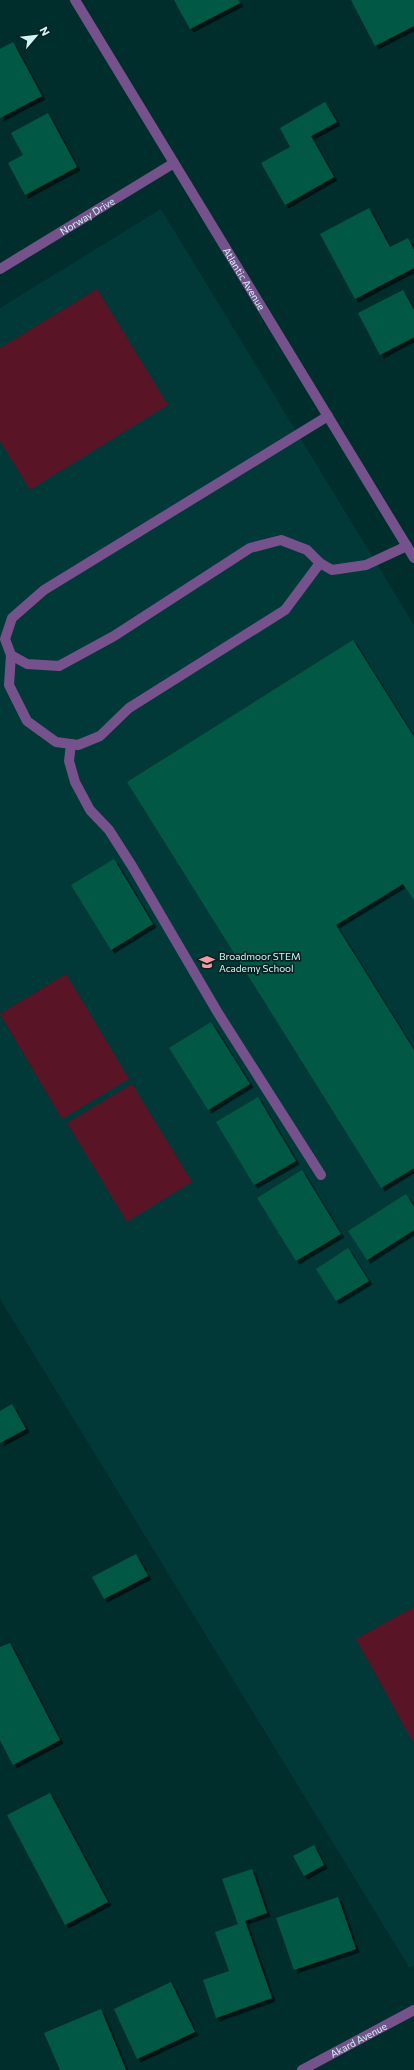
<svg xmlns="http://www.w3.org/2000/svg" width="414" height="2070" font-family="Commissioner,sans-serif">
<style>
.built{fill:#013938}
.green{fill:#591525}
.building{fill:#035845;filter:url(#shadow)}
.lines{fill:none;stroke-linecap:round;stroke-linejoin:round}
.service{stroke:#76528c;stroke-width:10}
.minor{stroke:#76528c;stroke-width:10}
.labels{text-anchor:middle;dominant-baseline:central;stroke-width:3.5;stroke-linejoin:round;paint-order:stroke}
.street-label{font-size:10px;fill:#d0f6f3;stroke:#092221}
.poi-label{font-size:10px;fill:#d0f6f3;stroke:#092221;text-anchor:start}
</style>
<defs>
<filter id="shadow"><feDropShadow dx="3.5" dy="3.5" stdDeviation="0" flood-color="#0009"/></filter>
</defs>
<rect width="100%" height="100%" fill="#002e2d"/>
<path class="built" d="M161 209 414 625V1965L409 1967 0 1299V308Z"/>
<path class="green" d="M97 289 168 405 30 490 0 441V348Z
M66 974 129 1079 62 1119 0 1014Z
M132 1084 192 1182 127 1222 67 1123Z
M414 1607V1744L356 1639Z"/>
<path class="building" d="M174 0H238L240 3 190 29Z
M351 0H414V26L375 46Z
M13 42 42 96 0 118V49Z
M325 102 337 122 311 136 334 177 285 205 261 163 290 147 280 128Z
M48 113 77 167 25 195 8 163 23 155 11 133Z
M369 208 390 247 408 238 414 250V268L355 299 320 234Z
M403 290 414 310V337L380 355 358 313Z
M353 640 414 737V900L403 884 336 925 414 1050V1168L381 1188 127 782Z
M114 859 153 924 111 950 71 885Z
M211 1022 250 1084 208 1110 169 1048Z
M258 1097 296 1161 254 1185 216 1122Z
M302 1170 341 1234 296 1261 257 1198Z
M406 1194 414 1207V1230L367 1260 348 1231Z
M348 1248 369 1281 336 1301 316 1269Z
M12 1404 26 1429 0 1443V1411Z
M136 1554 148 1576 104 1599 92 1577Z
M10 1643 60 1740 13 1765 0 1740V1647Z
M50 1793 108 1902 65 1925 7 1815Z
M314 1845 324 1865 304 1876 293 1856Z
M252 1869 267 1913 245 1921 272 1998 216 2018 203 1980 229 1971 215 1932 238 1924 222 1879Z
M338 1897 356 1949 294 1970 276 1918Z
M171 1982 195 2032 137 2059 114 2009Z
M101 2009 126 2070H60L44 2033Z"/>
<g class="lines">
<path class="service" d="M71 744 69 761 75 782 90 810 109 830 132 866 218 1013 321 1175"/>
<g class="minor">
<path id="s1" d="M75 0 414 558"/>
<path id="s2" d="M0 269 174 163"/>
<path d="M328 416 44 590 12 618 5 639 11 655 27 664 59 666 114 636 250 548 281 540 307 550 320 563 332 570 366 565 407 546"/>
<path d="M11 655 9 685 27 721 56 742 78 745 100 736 129 708 285 610 320 563"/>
<path id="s3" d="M302 2070 414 2010"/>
</g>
</g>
<defs>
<symbol id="school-bare" viewBox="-9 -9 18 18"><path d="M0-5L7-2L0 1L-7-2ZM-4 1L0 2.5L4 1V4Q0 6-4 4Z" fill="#f49aa5" stroke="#092221" stroke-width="2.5" paint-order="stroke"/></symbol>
</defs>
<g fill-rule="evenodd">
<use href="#school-bare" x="196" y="951" width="22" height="22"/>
</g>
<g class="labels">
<g class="street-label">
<text stroke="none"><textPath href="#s2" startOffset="102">Norway Drive</textPath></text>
<text stroke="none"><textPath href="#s1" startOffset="326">Atlantic Avenue</textPath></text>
<text stroke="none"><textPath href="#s3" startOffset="64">Akard Avenue</textPath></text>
</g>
<g class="poi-label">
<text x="219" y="956">Broadmoor STEM<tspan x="219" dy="12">Academy School</tspan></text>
</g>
</g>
<g transform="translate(36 36) rotate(62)" stroke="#092221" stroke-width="3" paint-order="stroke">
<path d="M0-3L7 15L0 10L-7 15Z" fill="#d0f6f3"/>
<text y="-6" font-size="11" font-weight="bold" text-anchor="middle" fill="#d0f6f3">N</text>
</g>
</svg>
